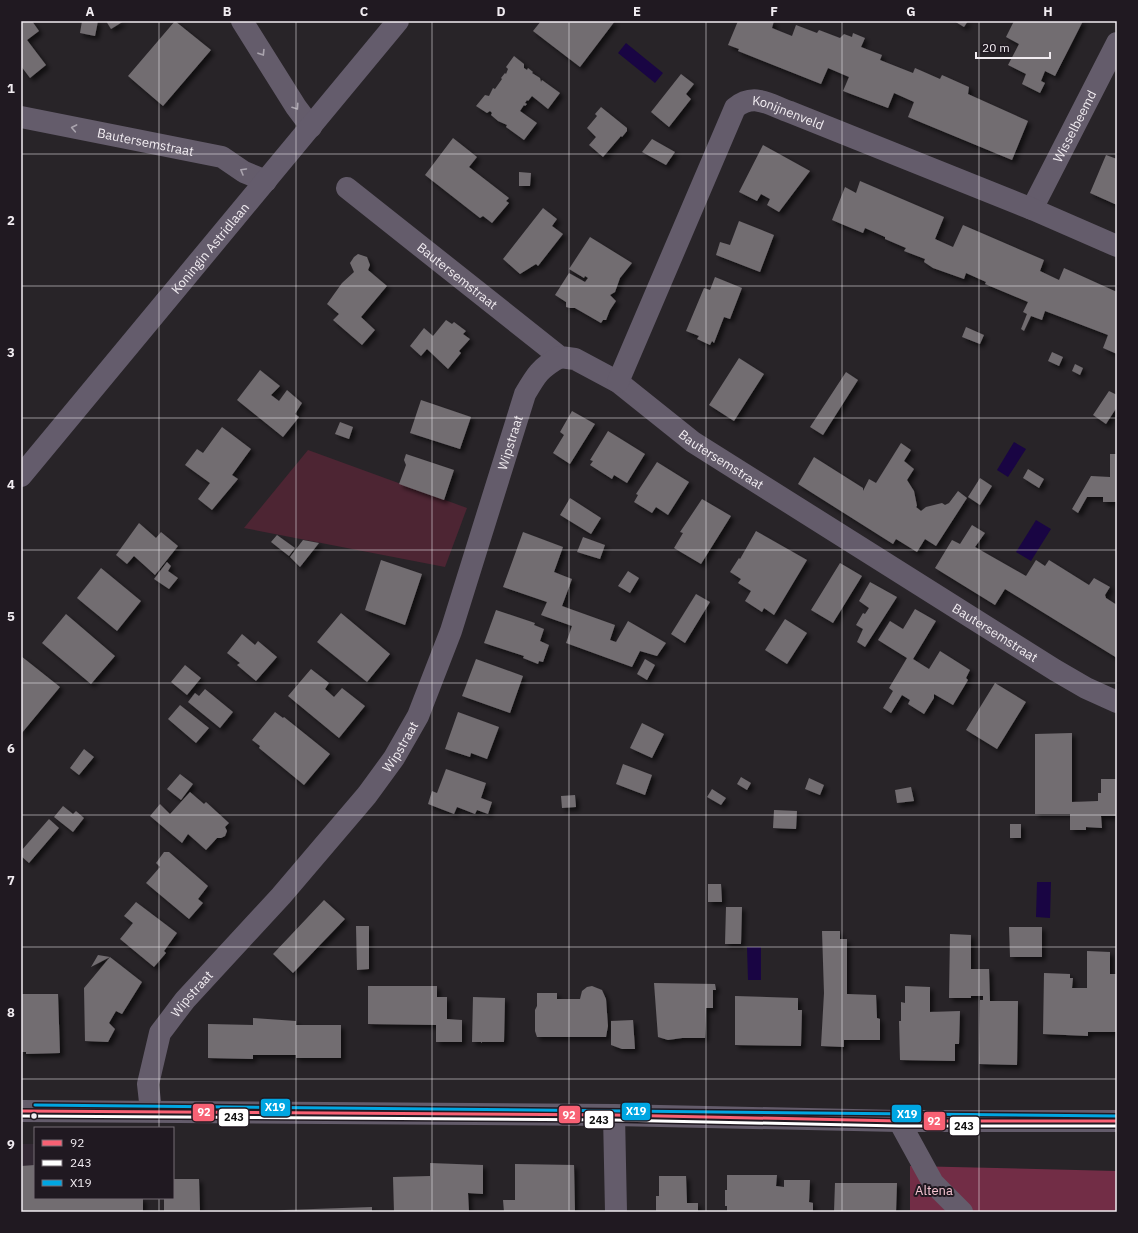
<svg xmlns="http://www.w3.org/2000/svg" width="1138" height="1233" font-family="'IBM Plex Sans',sans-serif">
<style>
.built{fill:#322833}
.green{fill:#4d2533}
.forest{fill:#722d46}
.water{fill:#190543}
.building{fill:#726d71;filter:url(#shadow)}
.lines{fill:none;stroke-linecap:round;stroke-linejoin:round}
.minor{stroke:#645c6b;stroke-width:22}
.major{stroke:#645c6c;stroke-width:22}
.bus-1-casing{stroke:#201921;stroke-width:6}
.bus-2-casing{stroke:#201921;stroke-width:6}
.bus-3-casing{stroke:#201921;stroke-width:6}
.bus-1{stroke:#f86174;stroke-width:3}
.bus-2{stroke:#fff;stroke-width:3}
.bus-3{stroke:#00a6e2;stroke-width:3}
.oneway{stroke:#aaa4ae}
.grid{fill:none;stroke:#f1ecf1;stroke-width:1;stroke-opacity:0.55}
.bus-dot{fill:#f1ecf1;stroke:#201921;stroke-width:1.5}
.labels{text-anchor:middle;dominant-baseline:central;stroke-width:4;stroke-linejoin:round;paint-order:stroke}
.street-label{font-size:13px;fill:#f1ecf1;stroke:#201921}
.park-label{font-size:13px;fill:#f7c6d3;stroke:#201921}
.line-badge{stroke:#201921;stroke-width:1.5}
.badge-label{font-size:11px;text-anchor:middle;font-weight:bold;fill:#fff}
.pale-badge-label{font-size:11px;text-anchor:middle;font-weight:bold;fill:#111}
.neatline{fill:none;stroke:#f1ecf1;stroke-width:1.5}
.grid-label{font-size:13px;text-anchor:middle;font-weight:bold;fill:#f1ecf1}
</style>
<defs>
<filter id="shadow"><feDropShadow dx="3.5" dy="3.5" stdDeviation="2" flood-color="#0009"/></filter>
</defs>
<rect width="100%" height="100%" fill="#282428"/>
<path class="built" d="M21 1144H35V1198L21 1212Z"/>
<path class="green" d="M308 450 467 508 445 567 244 528Z"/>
<path class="forest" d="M910 1166 1117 1171V1212H910Z"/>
<path class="water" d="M626 43 663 73 655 83 618 53Z
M1014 442 1026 449 1008 477 997 470Z
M1036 520 1051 529 1031 561 1016 552Z
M1037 882H1051L1050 918 1036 917Z
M747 947H761V980H748Z"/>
<path class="building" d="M21 21H32L39 31 27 40 46 65 30 78 21 66Z
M82 21H98L95 36 80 33Z
M106 21H124L111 29Z
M175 21 211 50 163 106 128 76Z
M541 21H615L580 67 533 31Z
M738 21H774L772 28 792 36 796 25 817 33 819 30 840 38 844 34 852 37 853 33 865 38 861 47 882 55 880 60 913 73 915 68 940 79 942 75 969 87 968 94 1028 121 1012 160 908 117 914 102 894 93 888 108 843 91 849 77 828 68 821 84 738 51 739 49 728 45Z
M954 21H968L964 27Z
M1014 21H1083L1055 76 1045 71 1041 81 1045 83 1040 93 1022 84 1026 74 1008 65 1019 44 1006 37Z
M514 56 524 64V68L527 70 528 68 533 72 532 73 540 78 541 82 542 80 560 93 548 109 532 96 528 101 527 100 525 103 527 104 525 106 524 105 520 111 537 123 524 140 506 127 507 125 498 121 491 115 492 113 490 111 487 113 476 106 485 95 489 96 493 88 495 89 502 79 501 78 505 73 506 74 508 69 506 67Z
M681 74 694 84 686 94 691 99 669 127 651 112Z
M601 107 627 128V131L622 137 621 136 603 157 589 145 596 137 587 128 597 116 595 114Z
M453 138 477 157 469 167 509 198 506 201 509 203 492 223 483 216 480 218 425 175Z
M652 139 675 152 666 165 642 152Z
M763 145 810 171 779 212 767 205 770 199 761 194 757 201 739 192Z
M1106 155 1117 159V205L1090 193Z
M519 172 531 173 530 186H519Z
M860 181 944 217 935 239 953 247 963 225 1044 260 1040 271 1059 280 1064 268 1117 292V354L1103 348 1108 335 1045 311 1042 320 1031 316 1024 331 1021 329 1027 314 1023 312 1028 302 985 284 986 282 966 273 964 279 933 268 924 262 925 259 904 251 906 248 885 239V237L865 228 863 233 832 220 845 187 856 193Z
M543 208 557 219 552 226 563 234 538 266 536 264 520 274 503 259Z
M739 221 774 235 760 272 716 255 720 242 730 245Z
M590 237 632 263 620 278 615 292 610 295 616 301 610 310 606 320H603L601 323 575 308H570L566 307V302L555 295 569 273 585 282 588 278 585 276 584 278 569 269Z
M358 254 367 257 370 265 368 270 387 286 361 317 375 330 362 345 333 320 339 314 327 304 342 283 354 272 350 263 354 257Z
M715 277 742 288 730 319 724 317 714 343 712 341 710 345 697 339 699 336 686 331 704 288 710 290Z
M446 320 452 324 454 322 466 331 463 334 470 339 459 351 461 353 448 369 427 349 421 356 410 346 424 328 433 336Z
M966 327 984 335 980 344 962 337Z
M1052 352 1063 357 1059 366 1048 361Z
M739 358 764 374 734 421 709 405Z
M1075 364 1083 368 1080 375 1072 371Z
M260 370 280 386 271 395 279 401 287 390 302 403 295 414 299 417 283 437 237 400Z
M846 372 858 380 823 435 810 427Z
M1109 391 1117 395V407L1106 424 1093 415Z
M421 400 471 417 460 449 410 433Z
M572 411 595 424 570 464 553 453 564 435 560 432Z
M340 422 353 427 349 439 335 434Z
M222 427 251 449 232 475 238 479 212 510 198 499 210 483 185 465 197 449 203 453Z
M608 431 645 454 627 483 614 475 612 479 590 465 593 461 590 460Z
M901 443 911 450 904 461 914 469 907 480 914 491 917 506 916 507 921 511 926 507 942 503 945 505 949 503 958 491 967 498 936 546 925 539 917 552 896 539 893 544 798 484 814 457 863 488V491L869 479 876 483Z
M406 454 454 470 444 500 399 484 406 465 404 460Z
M1110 454H1117V502H1103V497H1087L1078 513 1072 509 1091 476 1110 477Z
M657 462 689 482 668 515 656 507 652 513 634 502 638 495 636 494Z
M1028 469 1044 479 1039 488 1023 478Z
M980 478 992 486 980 505 968 497Z
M570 498 601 518 591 534 560 515Z
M702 499 731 516 701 564 674 548 683 533 680 532Z
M139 523 156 538 161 532 178 546 155 575 134 556 127 564 116 555Z
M972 525 985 533 975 547 1026 576 1036 560 1045 566 1049 560 1089 585 1094 578 1110 587 1105 595 1106 598 1117 605V658L1005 589 995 605 935 568 952 540 960 544Z
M756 531 807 560 774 615 764 608 762 612 745 601 751 591 738 583 741 579 730 572 739 558 740 559Z
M523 532 563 547 554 572 572 579 562 606 615 625 610 640 616 642 628 621 666 643 657 656 640 651 632 667 566 643 572 626 541 615 547 602 503 587Z
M277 535 295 548 289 556 271 542Z
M583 537 605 545 600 559 577 552Z
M303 540 319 543 300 567 290 557Z
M381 560 422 574 405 625 365 610Z
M167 562 171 566 168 571 178 578 169 589 154 579Z
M840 563 862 576 833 623 811 610Z
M101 568 141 601 117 631 77 598Z
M628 571 639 578 630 593 618 586Z
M870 582 897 597 865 647 857 642 863 629 856 625 863 613 865 614 869 608 859 601Z
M696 594 710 602 685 643 671 634Z
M915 609 936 621 913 659 929 669 940 651 970 670 966 678 968 680 953 705 934 694V698L924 714 908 704 910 700 902 695 891 713 883 708 893 691 889 688 907 658 878 640 890 621 903 629Z
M496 610 535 623 534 625 544 629 540 641 549 645 543 662 539 661 538 664 523 658 524 656 484 643Z
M341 613 390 654 367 682 317 642Z
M66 614 115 656 91 684 42 643Z
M785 619 807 633 787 664 765 650Z
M242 634 255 645 258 641 277 657 256 681 237 665 240 663 227 653Z
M21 656 60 687 21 734Z
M476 659 523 676 510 713 462 696Z
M645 659 655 665 647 680 637 674Z
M185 665 201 678 187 695 171 682Z
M311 669 329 683 325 689 334 697 342 688 365 706 339 738 288 696Z
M995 683 1026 702 997 749 966 730Z
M205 689 233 712 220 728 188 702 195 693 199 696Z
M180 705 209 728 196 743 168 719Z
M275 712 283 718 284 717 330 754 304 785 259 748 260 746 252 740Z
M458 712 499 727 487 759 471 753 470 757 445 749Z
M642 723 664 734 652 758 630 748Z
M1072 733V802L1098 801V793H1101V779H1117V816H1101L1102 828 1086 827V830H1070V814H1035V734Z
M84 749 94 757 79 775 70 768Z
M623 764 652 775 645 795 616 784Z
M446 769 486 783 481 798 492 802 488 814 477 810 475 814 457 807 454 814 428 804 432 791 437 793Z
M180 774 193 784 181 800 167 789Z
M741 777 751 783 747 790 737 784Z
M809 778 824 785 820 795 805 789Z
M911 787 914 801 897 803 895 790Z
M712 789 726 798 721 805 707 797Z
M190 792 204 804 206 802 229 823 225 827 227 831 225 836 221 838H217L206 850 188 834 182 843 150 816 160 804 170 814Z
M575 795 576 807 562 808 561 796Z
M63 806 73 814 76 811 84 818 73 832 54 817Z
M774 810 797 811 796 829 773 828Z
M49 819 59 828 29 863 21 856V851Z
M1010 824H1021V838H1010Z
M164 852H169L208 886 198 899 203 903 189 919 146 883 160 867 156 863Z
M708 884H721L722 902H708Z
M324 900 345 919 293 973 273 954Z
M136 902 177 933 164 951 166 953 154 967 120 939 133 923 124 916Z
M726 907H742L741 944H725Z
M356 926H369V969L357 970Z
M1009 927H1042V957H1010Z
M822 931H840V939H847V994L876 995 877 1018 880 1019V1040H844V1047L821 1046 824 993Z
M950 934 971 935V969H989L990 1001H1018L1017 1065 979 1064 980 1000H983V996H971V998H949Z
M1087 951 1110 952V974H1117V1032H1088V1036L1043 1034 1044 973 1070 974V978H1073L1072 988H1087Z
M98 955 110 957 91 967Z
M110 957 142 982 122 1014 116 1011 109 1023 115 1029 108 1042 85 1041 84 988Z
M654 983 715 984 716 990H713V1008H706L705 1038H682L668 1040 658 1037Z
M368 986H437V997H447V1019L462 1020V1042H436V1025L368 1024Z
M592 986 602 990 606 999 608 1026 606 1037H537L535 1031V1010L537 1006V993H557V999H580L582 991 587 987Z
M905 986 930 987V1012L960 1011 959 1044H955V1061L900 1060 899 1021H901V1002L905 1003Z
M21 994H58L60 1053 26 1054V1052H21Z
M735 996 798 998V1010H802L801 1046 735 1045Z
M473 997 505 998 504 1042H482L481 1043V1042H472Z
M253 1018 296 1021V1025H341V1058H296V1055H253V1059L208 1058V1024L253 1025Z
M633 1020 635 1049H622L611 1045V1021Z
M430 1163 483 1165V1194L468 1193 469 1212H394L393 1177 430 1176Z
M515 1164 574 1165 575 1212H504L503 1200H515Z
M35 1165V1198H143V1212H21V1166Z
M727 1175H777L776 1186 784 1187V1180H810L809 1202 813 1203V1212H727V1206H725V1190H727Z
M659 1176H686L687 1203H698V1212L656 1211V1196H659Z
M173 1179H199L200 1212H164V1198H173Z
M835 1183H897L896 1212H834Z
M372 1207V1212H269L285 1210Z"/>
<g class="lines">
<g class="minor">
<path d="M242 21 296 107 311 127"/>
<path id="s1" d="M21 117 222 157 244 172 266 181"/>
<path id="s2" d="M347 188 560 357 575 359 618 382 693 442 1055 670 1086 688 1117 702"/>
<path id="s3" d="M1032 209 1117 43"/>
<path id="s4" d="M618 382 735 108C754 92 770 105 790 112L1032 209 1117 246"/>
<path d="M21 1111 614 1115 899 1121H1117"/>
<path id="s5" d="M151 1111 148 1084 160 1033 185 1000 281 896 367 795 394 758 418 716 451 631 525 394C536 375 540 368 560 357"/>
<path d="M614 1115 616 1212"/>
<path d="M899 1121 933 1183 962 1212"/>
</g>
<path class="major" id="s6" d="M21 476 398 21"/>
<defs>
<path id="bus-1" d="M21 1111 614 1115 899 1121H1117"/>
<path id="bus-2" d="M21 1116 614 1120 899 1126H1117"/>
<path id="bus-3" d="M35 1105 1117 1116"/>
</defs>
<use href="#bus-1" class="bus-1-casing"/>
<use href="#bus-2" class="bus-2-casing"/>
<use href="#bus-3" class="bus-3-casing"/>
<use href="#bus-1" class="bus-1"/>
<use href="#bus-2" class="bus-2"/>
<use href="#bus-3" class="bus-3"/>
</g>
<defs><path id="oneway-chevron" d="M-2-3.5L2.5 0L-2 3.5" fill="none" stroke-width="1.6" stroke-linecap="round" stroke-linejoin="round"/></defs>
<g class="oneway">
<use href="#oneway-chevron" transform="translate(262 53) rotate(58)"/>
<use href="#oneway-chevron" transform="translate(296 107) rotate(56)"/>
<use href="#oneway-chevron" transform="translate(74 128) rotate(-169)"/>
<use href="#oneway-chevron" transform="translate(243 171) rotate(-150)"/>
</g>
<path class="grid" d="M159 21V1128M296 21V1212M432 21V1212M569 21V1212M706 21V1212M842 21V1212M979 21V1212M21 154H1117M21 286H1117M21 418H1117M21 550H1117M21 683H1117M21 815H1117M21 947H1117M21 1079H1117M159 1198V1212"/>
<circle class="bus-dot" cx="34" cy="1116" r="3.5"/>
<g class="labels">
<g class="street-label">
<text stroke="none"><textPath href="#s4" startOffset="355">Konijnenveld</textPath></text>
<text stroke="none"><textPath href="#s3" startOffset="93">Wisselbeemd</textPath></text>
<text stroke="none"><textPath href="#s1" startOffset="127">Bautersemstraat</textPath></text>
<text stroke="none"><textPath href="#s6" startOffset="296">Koningin Astridlaan</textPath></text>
<text stroke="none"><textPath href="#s2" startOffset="141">Bautersemstraat</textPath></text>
<text stroke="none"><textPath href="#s5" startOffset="778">Wipstraat</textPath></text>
<text stroke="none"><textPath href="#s2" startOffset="465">Bautersemstraat</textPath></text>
<text stroke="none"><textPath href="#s2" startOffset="789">Bautersemstraat</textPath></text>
<text stroke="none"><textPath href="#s5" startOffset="454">Wipstraat</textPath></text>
<text stroke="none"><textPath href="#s5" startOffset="130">Wipstraat</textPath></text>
</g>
<g class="park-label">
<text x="934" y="1190">Altena</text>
</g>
</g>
<g class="line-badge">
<rect x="260" y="1098" width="31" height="19" rx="4" fill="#00a6e2"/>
<rect x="621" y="1102" width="30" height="19" rx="4" fill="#00a6e2"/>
<rect x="192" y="1103" width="23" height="19" rx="4" fill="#f86174"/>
<rect x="891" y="1104" width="31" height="19" rx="4" fill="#00a6e2"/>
<rect x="558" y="1105" width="23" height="19" rx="4" fill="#f86174"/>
<rect x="218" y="1108" width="31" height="19" rx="4" fill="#fff"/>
<rect x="584" y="1110" width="30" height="19" rx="4" fill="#fff"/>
<rect x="923" y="1111" width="23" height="20" rx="4" fill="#f86174"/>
<rect x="949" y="1116" width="31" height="20" rx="4" fill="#fff"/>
</g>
<g class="badge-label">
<text x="275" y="1111">X19</text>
<text x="636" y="1115">X19</text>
<text x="204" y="1116">92</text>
<text x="907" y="1118">X19</text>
<text x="569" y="1119">92</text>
<text x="934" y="1125">92</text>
</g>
<g class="pale-badge-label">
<text x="234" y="1121">243</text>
<text x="599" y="1124">243</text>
<text x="964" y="1130">243</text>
</g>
<rect width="1138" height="1233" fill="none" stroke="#201921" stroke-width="44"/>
<rect x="34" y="1127" width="140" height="72" fill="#201921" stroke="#746d74"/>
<rect x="42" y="1140" width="20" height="6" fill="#f86174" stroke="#746d74"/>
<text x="70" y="1147" font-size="12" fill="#f1ecf1">92</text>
<rect x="42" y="1160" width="20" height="6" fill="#ffffff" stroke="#746d74"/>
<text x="70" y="1167" font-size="12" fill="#f1ecf1">243</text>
<rect x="42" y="1180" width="20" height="6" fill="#00a6e2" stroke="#746d74"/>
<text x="70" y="1187" font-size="12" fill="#f1ecf1">X19</text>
<path d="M976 52v6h74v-6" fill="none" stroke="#f1ecf1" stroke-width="2"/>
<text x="982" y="52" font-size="12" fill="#f1ecf1" stroke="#201921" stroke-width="3" paint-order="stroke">20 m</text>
<rect x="22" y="22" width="1094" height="1189" class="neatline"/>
<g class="grid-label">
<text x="90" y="16">A</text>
<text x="227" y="16">B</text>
<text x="364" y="16">C</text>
<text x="501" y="16">D</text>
<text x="637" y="16">E</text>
<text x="774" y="16">F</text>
<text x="911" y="16">G</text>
<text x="1048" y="16">H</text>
<text x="11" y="93">1</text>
<text x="11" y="225">2</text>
<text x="11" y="357">3</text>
<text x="11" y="489">4</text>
<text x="11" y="621">5</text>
<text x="11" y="753">6</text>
<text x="11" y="885">7</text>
<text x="11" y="1017">8</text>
<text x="11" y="1149">9</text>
</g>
</svg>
